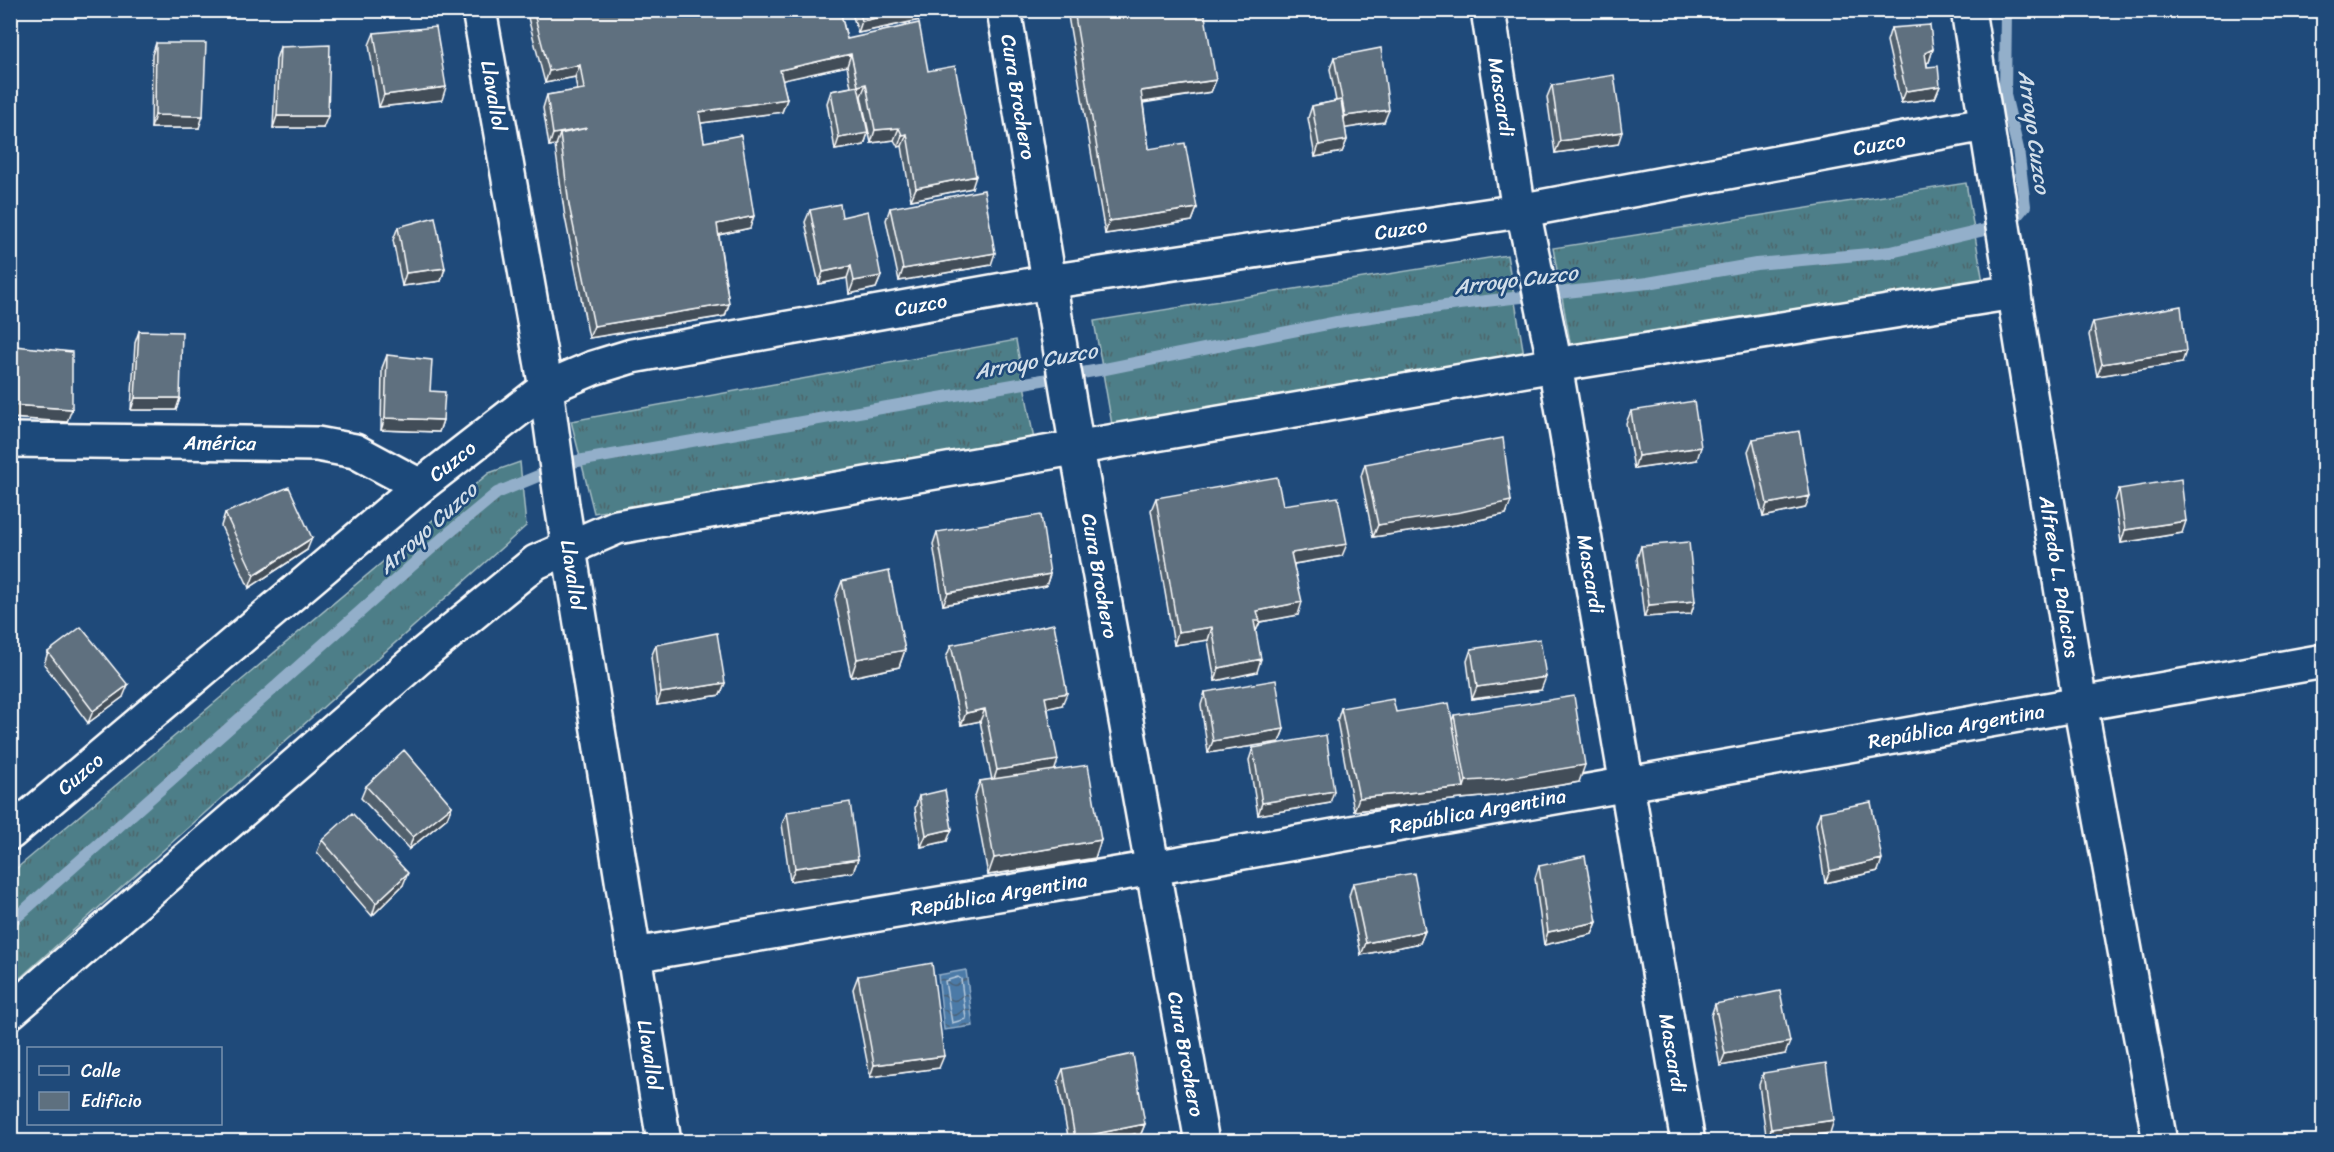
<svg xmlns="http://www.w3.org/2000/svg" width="2334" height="1152" font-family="Sriracha,sans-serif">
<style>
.grass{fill:url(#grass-tufts);stroke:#a6bec4;stroke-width:1.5}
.water{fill:url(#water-waves);stroke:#93afca;stroke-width:1.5}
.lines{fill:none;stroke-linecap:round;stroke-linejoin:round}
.shore{stroke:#b7cadc;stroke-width:1.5}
.stream{stroke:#93afca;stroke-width:12}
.street-casing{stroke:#fff;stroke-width:38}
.secondary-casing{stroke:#fff;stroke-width:38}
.street{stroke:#1f4a7a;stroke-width:33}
.secondary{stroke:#1f4a7a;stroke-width:33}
.wall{fill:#51606d;stroke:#fff;stroke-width:1.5}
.shaded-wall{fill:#424e59;stroke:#fff;stroke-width:1.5}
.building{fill:#5e707f;stroke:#fff;stroke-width:1.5}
.labels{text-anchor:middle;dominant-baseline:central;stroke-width:5;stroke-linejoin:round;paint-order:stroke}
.street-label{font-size:20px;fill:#fff;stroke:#1f4a7a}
.water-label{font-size:21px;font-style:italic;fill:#d2dee9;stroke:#1f4a7a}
</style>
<defs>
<pattern id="grass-tufts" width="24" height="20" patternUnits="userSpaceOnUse" patternTransform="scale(1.5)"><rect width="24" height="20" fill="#4e7e88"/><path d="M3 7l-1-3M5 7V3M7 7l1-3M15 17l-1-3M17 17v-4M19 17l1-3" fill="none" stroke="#4d656a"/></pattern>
<pattern id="water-waves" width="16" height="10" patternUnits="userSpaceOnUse" patternTransform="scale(1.5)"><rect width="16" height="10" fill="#4b7aa7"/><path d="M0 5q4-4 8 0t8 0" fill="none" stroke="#4c637a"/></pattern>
</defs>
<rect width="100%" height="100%" fill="#1f4a7a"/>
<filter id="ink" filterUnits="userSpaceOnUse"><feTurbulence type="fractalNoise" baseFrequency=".0167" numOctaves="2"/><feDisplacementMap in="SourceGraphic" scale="12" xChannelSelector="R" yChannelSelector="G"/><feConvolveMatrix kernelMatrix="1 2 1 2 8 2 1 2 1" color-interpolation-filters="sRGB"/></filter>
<g filter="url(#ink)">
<path class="grass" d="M1966 183 1983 282 1572 353 1553 248Z
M1507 255 1524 355 1112 425 1094 321Z
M1016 340 1034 440 594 513 571 421Z
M520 462 526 526 11 986V873L489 473Z"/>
<path class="water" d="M966 970 973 1026 944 1030 938 975Z"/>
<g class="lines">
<path class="shore" d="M958 977 961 979 966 1019 952 1023 945 981Z"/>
<path class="stream" d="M10 923 444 537 497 493 572 462 1105 369 1337 322 1459 304 1648 283 1756 264 1891 252 2010 224 2025 206 2018 149 2005 95 2006 10"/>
<defs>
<g id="street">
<path id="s1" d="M479 10 546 388 562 505 664 1142"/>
<path id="s2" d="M1488 10 1519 211 1526 225 1555 365 1688 1142"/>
<path id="s3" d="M1968 10 2080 704 2160 1142"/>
<path id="s4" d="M10 440 317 444 355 451 420 486"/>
<path id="s5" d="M10 833 420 486 546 388 593 368 632 356 1048 282 1519 211 1985 124"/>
<path d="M10 1012 422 655 536 562 617 527 1555 365 2014 292"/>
</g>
<g id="secondary">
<path id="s6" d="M1004 10 1077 449 1202 1142"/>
<path id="s7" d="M634 955 1153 868 2324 661"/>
</g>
</defs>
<use href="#street" class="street-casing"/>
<use href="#secondary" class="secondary-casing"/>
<use href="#street" class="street"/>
<use href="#secondary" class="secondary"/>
</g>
<path class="wall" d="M526 10H840L847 39 928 71 972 188 911 200 902 146 898 147 894 140 871 143 861 96H860L868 133 864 145 835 150 827 103 831 91 851 87 847 66 782 80 787 99 782 112 701 123 704 142 750 228 719 235 729 304 725 316 589 338 565 217 555 146 556 145 549 146 543 108 547 95 577 90 575 77 545 83Z
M851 10H945L943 15 858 33Z
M1067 10H1180L1216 80 1211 92 1143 103 1149 149 1197 208 1192 221 1105 234Z
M1891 28 1933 49 1929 62H1927V67L1940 86 1935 98 1901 103 1887 41Z
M374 33 442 100 379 107 369 45Z
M156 43 199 128H151L152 55Z
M280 47 323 128H273L276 59Z
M1334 57 1384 122 1345 128 1347 140 1342 152 1315 157 1308 118 1312 106 1336 101 1330 69Z
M1552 85 1618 144 1555 153 1547 97Z
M890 208 991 265 899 281 886 220Z
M810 210 842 217 881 276 876 288 849 294 847 278 819 284 805 222Z
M398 227 445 268 441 281 402 286 393 240Z
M2093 322 2182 363 2097 376 2089 335Z
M139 331 180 398 176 410H131L135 343Z
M15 346 67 422 10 418V357Z
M387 355 430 391 443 420 439 432 381 430 382 368Z
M1631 411 1697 460 1634 469 1626 423Z
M1753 439 1805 508 1763 517 1748 451Z
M1365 464 1511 501 1506 514 1456 525 1373 537 1361 476Z
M2119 489 2182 533 2121 543 2115 501Z
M1156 498 1283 505 1342 556 1294 564 1298 615 1260 622 1256 631 1257 672 1215 681 1208 640 1174 645 1151 510Z
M225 513 307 550 249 588 221 526Z
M937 532 1050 574 1046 586 943 605 933 544Z
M1641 546 1695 601 1691 614 1644 617 1637 558Z
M842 581 905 650 899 667 851 677 835 599Z
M656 645 725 683 720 695 657 705 651 657Z
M951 645 1062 705 1048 708 1055 770 1101 840 1095 858 988 875 974 799 980 781 992 780 980 721 961 725 946 658Z
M1471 649 1541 690 1472 699 1467 661Z
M48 652 123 697 88 723 44 664Z
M1205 692 1284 729 1279 742 1208 753 1201 705Z
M1341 708 1396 712 1452 721 1454 715 1579 782 1494 796 1460 799 1354 811 1337 721Z
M1253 748 1330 803 1258 815 1249 760Z
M366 786 452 806 447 818 409 849 361 798Z
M919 796 947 841 921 847 915 808Z
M787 812 858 859 853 872 790 881 782 824Z
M1820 812 1878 871 1825 883 1816 824Z
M322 840 403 885 372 916 317 852Z
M1539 866 1597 922 1592 934 1544 945 1535 878Z
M1353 883 1425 931 1420 943 1361 955 1349 896Z
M858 976 939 1068 870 1077 853 989Z
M1715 1004 1785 1054 1720 1066 1711 1016Z
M1063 1069 1145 1124 1140 1136 1135 1137 1136 1142H1069L1058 1081Z
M1763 1073 1830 1133 1767 1142 1759 1085Z"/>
<path class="shaded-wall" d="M911 10H945L943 15 858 33 862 21Z
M1933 49 1929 62 1921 65 1925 53Z
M851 54 847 66 775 82 780 70Z
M580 65 575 77 545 83 549 71Z
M1216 80 1211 92 1137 103 1141 91Z
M866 84 861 96 854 98 858 86Z
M1940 86 1935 98 1901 103 1906 91Z
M446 87 442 100 379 107 384 95Z
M787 99 782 112 694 124 699 112Z
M1389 110 1384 122 1341 129 1345 116Z
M155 115 203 116 199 128H151Z
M277 116H328L323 128H273Z
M587 128 560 134 556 145 549 146 553 134Z
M899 128 894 140 871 143 875 130Z
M1622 132 1618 144 1555 153 1560 141Z
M868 133 864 145 835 150 839 138Z
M907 134 902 146 898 147 902 135Z
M1347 140 1342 152 1315 157 1319 145Z
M976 176 972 188 911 200 916 188Z
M1197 208 1192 221 1105 234 1109 221Z
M754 216 750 228 713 236 717 224Z
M995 253 991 265 899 281 903 269Z
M851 266 847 278 819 284 823 272Z
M445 268 441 281 402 286 406 273Z
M881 276 876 288 849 294 854 281Z
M729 304 725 316 589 338 594 326Z
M2186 351 2182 363 2097 376 2102 364Z
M135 398H180L176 410H131Z
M11 405 72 409 67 422 10 418Z
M385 418 443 420 439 432 381 430Z
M1701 447 1697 460 1634 469 1638 456Z
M1810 496 1805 508 1763 517 1767 504Z
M1511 501 1506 514 1456 525 1373 537 1378 525Z
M2186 521 2182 533 2121 543 2125 530Z
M312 538 307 550 249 588 254 575Z
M1347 544 1342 556 1287 565 1291 553Z
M1050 574 1046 586 943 605 948 593Z
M1695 601 1691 614 1644 617 1649 605Z
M1302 602 1298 615 1260 622 1255 633 1250 634 1257 611Z
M1212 627 1208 640 1174 645 1178 632Z
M905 650 899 667 851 677 857 659Z
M1261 659 1257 672 1215 681 1219 668Z
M1546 677 1541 690 1472 699 1477 687Z
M725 683 720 695 657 705 661 693Z
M128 685 123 697 88 723 93 711Z
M1067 693 1062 705 1041 710 1045 697Z
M985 709 980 721 961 725 966 713Z
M1284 729 1279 742 1208 753 1213 741Z
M1058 760 1054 772 993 782 997 770Z
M1585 765 1579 782 1494 796 1460 799 1354 811 1359 798 1464 787 1466 781Z
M1334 791 1330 803 1258 815 1262 803Z
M452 806 447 818 409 849 413 837Z
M952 829 947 841 921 847 926 835Z
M1101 840 1095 858 988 875 994 858Z
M858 859 853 872 790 881 795 868Z
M1882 859 1878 871 1825 883 1830 871Z
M408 873 403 885 372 916 376 903Z
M1597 922 1592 934 1544 945 1548 932Z
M1425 931 1420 943 1361 955 1366 943Z
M1790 1042 1785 1054 1720 1066 1725 1054Z
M944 1056 939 1068 870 1077 874 1065Z
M1834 1120 1830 1133 1767 1142 1771 1129Z
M1145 1124 1140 1136 1113 1142H1074L1075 1138Z"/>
<path class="building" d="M533 10H840L847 39 919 23 928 71 955 66 976 176 916 188 907 134 902 135 899 128 875 130 866 84 858 86 851 54 780 70 787 99 699 112 704 142 741 135 754 216 717 224 729 304 594 326 569 205 560 134 587 128 553 134 547 95 584 89 580 65 549 71Z
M859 10H911L862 21Z
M1074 10H1180V12L1190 10H1204L1216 80 1141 91 1149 149 1185 143 1197 208 1109 221Z
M1930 25 1933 49 1925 53 1927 67 1938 66 1940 86 1906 91 1891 28Z
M436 27 446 87 384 95 374 33Z
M156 43H206L203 116 155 115Z
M330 45 328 116H277L280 47Z
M1381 48 1389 110 1345 116 1334 57Z
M1614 75 1622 132 1560 141 1552 85Z
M858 86 868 133 839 138 831 91Z
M1341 100 1347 140 1319 145 1312 106Z
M984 190 995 253 903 269 890 208Z
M840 204 842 217 868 211 881 276 854 281 851 266 823 272 810 210Z
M435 217 445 268 406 273 398 227Z
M2181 306 2186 351 2102 364 2093 322Z
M139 331 182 332 180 398H135Z
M15 346 72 352V409L11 405Z
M387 355 432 360 430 391 445 392 443 420 385 418Z
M1694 401 1701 447 1638 456 1631 411Z
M1799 431 1810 496 1767 504 1753 439Z
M1503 438 1511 501 1461 512 1378 525 1365 464Z
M1277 477 1283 505 1338 497 1347 544 1291 553 1302 602 1257 611 1260 621H1254L1261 659 1219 668 1212 627 1178 632 1156 498Z
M2181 479 2186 521 2125 530 2119 489Z
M289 487 312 538 254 575 225 513Z
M1041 515 1050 574 948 593 937 532Z
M1689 542 1695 601 1649 605 1641 546Z
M889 571 905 650 857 659 842 581Z
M1054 624 1067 693 1045 697 1058 760 997 770 985 709 966 713 951 645Z
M81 627 128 685 93 711 48 652Z
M717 633 725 683 661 693 656 645Z
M1540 639 1546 677 1477 687 1471 649Z
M1276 680 1284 729 1213 741 1205 692Z
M1574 696 1585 765 1501 779 1466 781 1454 715Z
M1393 699 1396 712 1449 703 1464 787 1359 798 1341 708Z
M1326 735 1334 791 1262 803 1253 748Z
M404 750 452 806 413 837 366 786Z
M1088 765 1101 840 994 858 980 781Z
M945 790 952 829 926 835 919 796Z
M850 802 858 859 795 868 787 812Z
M1871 802 1882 859 1830 871 1820 812Z
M352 813 408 873 376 903 322 840Z
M1585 856 1597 922 1548 932 1539 866Z
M1414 873 1425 931 1366 943 1353 883Z
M932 963 944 1056 874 1065 858 976Z
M1780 991 1790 1042 1725 1054 1715 1004Z
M1133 1054 1145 1124 1075 1138 1063 1069Z
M1826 1063 1834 1120 1771 1129 1763 1073Z
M1135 1134 1136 1142H1102Z"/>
</g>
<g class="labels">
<g class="street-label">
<text stroke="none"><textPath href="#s1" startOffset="87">Llavallol</textPath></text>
<text stroke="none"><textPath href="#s6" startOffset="88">Cura Brochero</textPath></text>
<text stroke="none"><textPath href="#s2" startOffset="88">Mascardi</textPath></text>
<text stroke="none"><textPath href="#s5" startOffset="2054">Cuzco</textPath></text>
<text stroke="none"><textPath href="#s5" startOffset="1568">Cuzco</textPath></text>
<text stroke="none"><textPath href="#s5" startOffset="1082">Cuzco</textPath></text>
<text stroke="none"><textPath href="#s4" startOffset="210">América</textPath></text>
<text stroke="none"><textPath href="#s5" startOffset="578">Cuzco</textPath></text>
<text stroke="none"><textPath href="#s2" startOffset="574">Mascardi</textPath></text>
<text stroke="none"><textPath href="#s1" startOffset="573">Llavallol</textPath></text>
<text stroke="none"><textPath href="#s6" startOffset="574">Cura Brochero</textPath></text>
<text stroke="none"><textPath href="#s3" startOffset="574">Alfredo L. Palacios</textPath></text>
<text stroke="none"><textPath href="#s7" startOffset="1342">República Argentina</textPath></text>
<text stroke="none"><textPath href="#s5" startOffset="92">Cuzco</textPath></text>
<text stroke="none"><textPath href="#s7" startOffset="856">República Argentina</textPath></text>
<text stroke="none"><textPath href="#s7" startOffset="370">República Argentina</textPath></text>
<text stroke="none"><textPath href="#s2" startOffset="1060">Mascardi</textPath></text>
<text stroke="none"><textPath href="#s6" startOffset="1060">Cura Brochero</textPath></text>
<text stroke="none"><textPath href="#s1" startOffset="1059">Llavallol</textPath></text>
</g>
<g class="water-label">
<text transform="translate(2034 132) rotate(82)">Arroyo Cuzco</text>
<text transform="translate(1516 280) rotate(-7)">Arroyo Cuzco</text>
<text transform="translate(1036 361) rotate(-10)">Arroyo Cuzco</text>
<text transform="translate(428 528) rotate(-42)">Arroyo Cuzco</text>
</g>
</g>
<rect width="2334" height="1152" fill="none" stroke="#1f4a7a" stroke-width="36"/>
<rect x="18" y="18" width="2298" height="1116" fill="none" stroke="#fff" stroke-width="2" filter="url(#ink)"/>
<rect x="27" y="1047" width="195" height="78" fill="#1f4a7a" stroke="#7992af" stroke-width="1.5"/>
<rect x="39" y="1066" width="30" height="9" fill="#1f4a7a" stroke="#7992af" stroke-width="1.5"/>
<text x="81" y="1077" font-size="18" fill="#ffffff">Calle</text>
<rect x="39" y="1092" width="30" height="18" fill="#5e707f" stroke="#7992af" stroke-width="1.5"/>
<text x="81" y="1107" font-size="18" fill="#ffffff">Edificio</text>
</svg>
